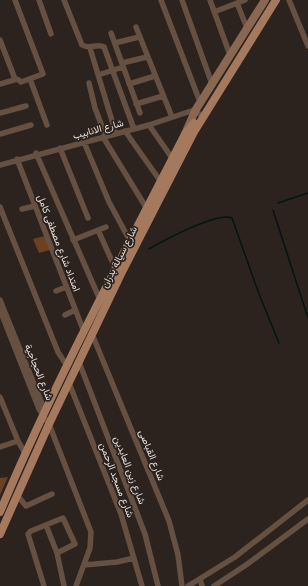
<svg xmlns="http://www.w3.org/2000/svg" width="308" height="586" font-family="Raleway,Vazirmatn,sans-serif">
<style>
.green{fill:#6c4123}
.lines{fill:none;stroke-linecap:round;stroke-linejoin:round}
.stream{stroke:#001612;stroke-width:1.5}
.street{stroke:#655042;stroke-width:5.5}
.secondary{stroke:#896751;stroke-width:8}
.primary{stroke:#a4795d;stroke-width:8}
.labels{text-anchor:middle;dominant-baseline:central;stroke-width:3.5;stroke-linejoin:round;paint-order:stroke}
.street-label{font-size:10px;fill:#e3ddd9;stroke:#2d231e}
</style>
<rect width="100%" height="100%" fill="#2d231e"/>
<path class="green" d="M45 236 50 250 39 253 33 239Z
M8 477 0 495V478Z"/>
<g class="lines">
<path class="stream" d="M278 203 308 193
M273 210 308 318
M149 249C163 241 218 211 232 218L259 294 279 343"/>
<path class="street" d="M39 0 51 34
M64 0 82 45C90 50 97 43 104 47L134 129
M161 0 200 102
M182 0 212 84
M210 0 230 55
M289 0 308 46
M237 3 247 28
M214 12 245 0
M136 27 172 117
M111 33 140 113
M0 40 15 79
M115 43 139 37
M90 48 116 134
M122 63 147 57
M98 75 123 67
M30 79 47 125
M89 83 95 108 106 137
M0 84 17 79 21 82 43 74 15 0
M129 84 155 76
M136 104 163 96
M0 113 26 106
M149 125 172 158
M125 131 161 182
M0 134 31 125
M103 137 147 209
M84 142 109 202 130 241
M60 148 88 218
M36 153 100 300
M17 159 84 332
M0 165 149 125 191 111 200 114
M0 207 58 352 67 366
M22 209 35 206
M98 230 116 270
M73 240 106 227
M56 291 66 287
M0 300 43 406V413
M0 310 39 409 49 424 91 532 90 548 76 586
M65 315 75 310
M92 334 169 521 178 555 182 586
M79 362 145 534 158 586
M69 383 121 514 142 586
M0 397 18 441 25 453
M0 447 18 441
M17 495 26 506 52 494
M46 525 57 553 64 586
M84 565 117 562 134 558
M200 579 202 586
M44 586 28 534 31 531 63 518 75 544 57 553
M188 586 235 557 308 500
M214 586 246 565 308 519"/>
<path class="secondary" d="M185 134 195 111 265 0"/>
<path class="primary" d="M0 512C54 383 121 259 185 134L194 123
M0 534 49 424 121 274 160 198 194 132 276 0"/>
</g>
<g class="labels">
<g class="street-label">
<text transform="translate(98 129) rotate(-15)">شارع الانابيب</text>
<text transform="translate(59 243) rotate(69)">امتداد شارع مصطفى كامل</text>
<text transform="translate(119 257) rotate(-63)">شارع سيالة بدران</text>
<text transform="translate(39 372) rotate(68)">شارع الحجاجية</text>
<text transform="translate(152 455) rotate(68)">شارع القباصى</text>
<text transform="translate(130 470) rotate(69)">شارع زين العابدين</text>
<text transform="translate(117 480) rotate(69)">شارع مسجد الرحمن</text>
</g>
</g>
</svg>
